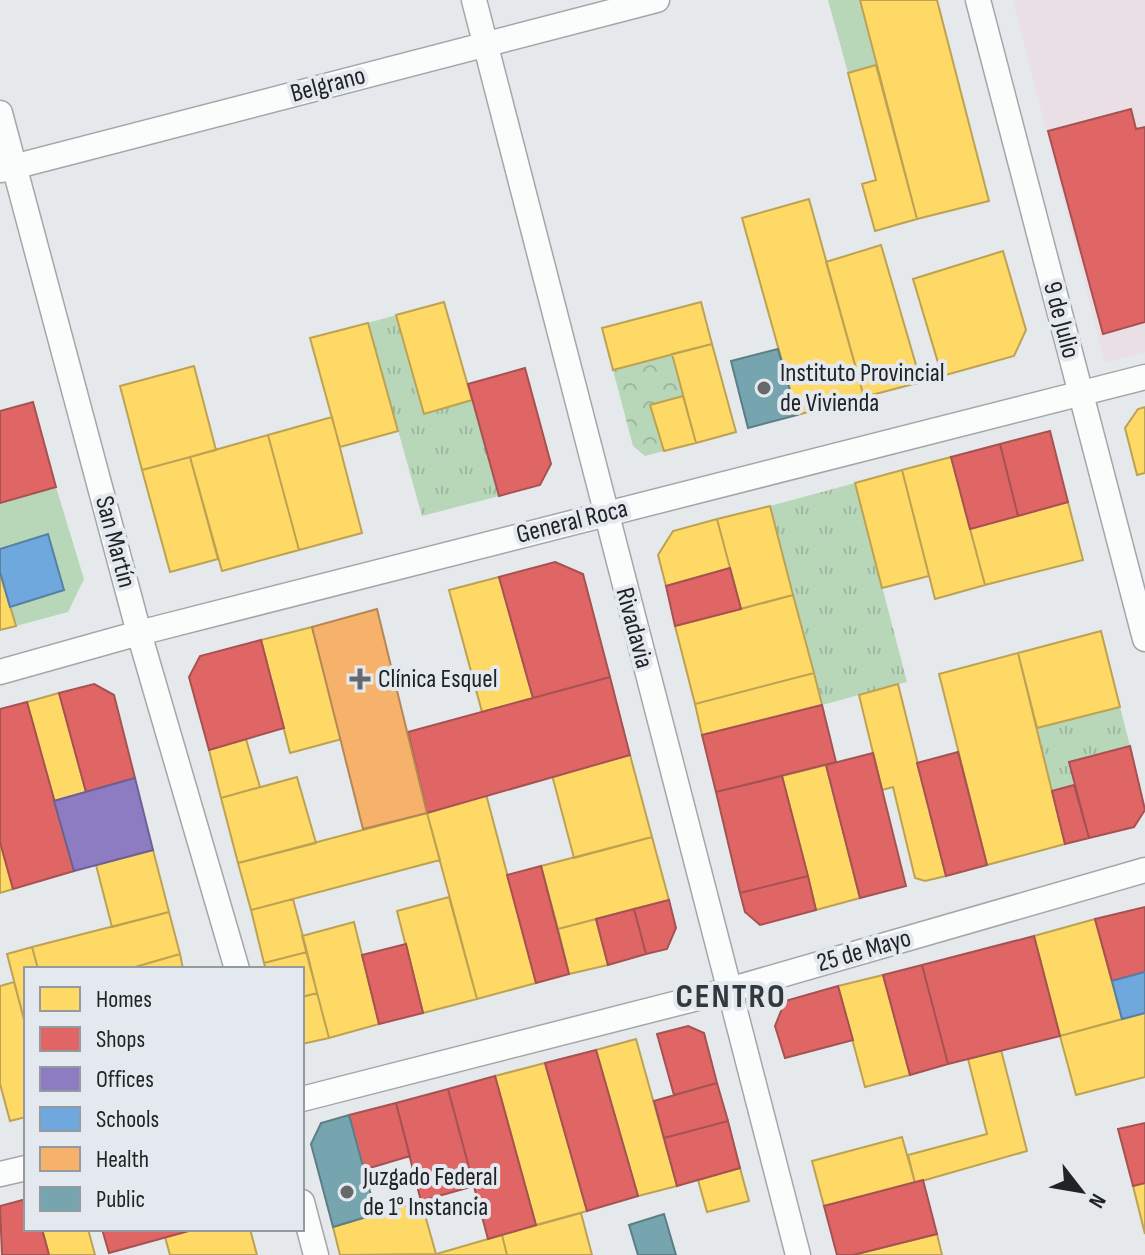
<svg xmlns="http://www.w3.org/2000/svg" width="1145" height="1255" font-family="'Sofia Sans Condensed',sans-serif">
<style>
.commercial{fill:#ebdfe6}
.grass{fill:url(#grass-tufts)}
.forest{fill:url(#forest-crowns)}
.green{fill:#b8d7b9}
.homes{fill:#ffd966;stroke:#bca252;stroke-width:2}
.shops{fill:#e06666;stroke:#a75252;stroke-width:2}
.offices{fill:#8e7cc3;stroke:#6d6194;stroke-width:2}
.schools{fill:#6fa8dc;stroke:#5880a5;stroke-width:2}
.health{fill:#f6b26b;stroke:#b68756;stroke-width:2}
.public{fill:#76a5af;stroke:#5c7e86;stroke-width:2}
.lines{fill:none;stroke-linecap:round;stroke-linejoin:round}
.minor-casing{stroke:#a4a6a8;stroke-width:27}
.minor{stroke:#fbfcfc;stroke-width:24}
.poi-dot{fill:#66686b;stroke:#e3e9ef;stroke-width:3}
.labels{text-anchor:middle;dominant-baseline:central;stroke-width:8;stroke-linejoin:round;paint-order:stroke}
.street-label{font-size:26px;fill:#212325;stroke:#e3e9ef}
.poi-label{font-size:26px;fill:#212325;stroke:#e3e9ef;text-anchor:start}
.district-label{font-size:34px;font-weight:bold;letter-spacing:2px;fill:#33383c;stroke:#e3e9ef}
</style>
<defs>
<pattern id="grass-tufts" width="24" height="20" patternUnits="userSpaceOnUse" patternTransform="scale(2)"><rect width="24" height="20" fill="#b8d7b9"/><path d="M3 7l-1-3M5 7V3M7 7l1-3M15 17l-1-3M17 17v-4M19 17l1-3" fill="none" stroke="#9eb89f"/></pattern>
<pattern id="forest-crowns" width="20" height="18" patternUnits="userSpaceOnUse" patternTransform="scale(2)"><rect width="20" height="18" fill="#b8d7b9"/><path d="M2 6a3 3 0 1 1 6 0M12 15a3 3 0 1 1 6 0" fill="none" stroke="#9eb89f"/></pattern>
</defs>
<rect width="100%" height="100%" fill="#e6e9ec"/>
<path class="commercial" d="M1013 0H1145V352L1105 363Z"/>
<path class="grass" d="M396 315 424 413 472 400 499 496 422 516 368 323Z
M855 483 907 682 822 705 770 506Z
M1120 707 1130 746 1069 762 1074 785 1052 791 1037 728Z"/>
<path class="forest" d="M672 354 683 396 652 406 664 451 645 456 633 446 613 370Z"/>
<path class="green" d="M828 0H860L876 65 848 73Z
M56 487 84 579 68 612 16 626 10 607 64 590 48 535 0 549V503Z"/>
<path class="homes" d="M860 0H937L989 201 917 219Z
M876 65 917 219 875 231 862 184 876 180 848 73Z
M809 199 864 397 797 415 742 218Z
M881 245 921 382 864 397 826 262Z
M1003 251 1026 330 1014 356 942 376 913 279Z
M444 302 472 400 424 414 396 315Z
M701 302 712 344 613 370 602 328Z
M368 323 398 431 340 447 310 338Z
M712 344 736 432 696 443 672 354Z
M194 366 216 450 142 470 120 386Z
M683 396 696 443 664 451 650 405Z
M1145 407V473L1137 475 1125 428 1138 409Z
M332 417 362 533 299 550 268 435Z
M268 435 299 550 222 571 190 457Z
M190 457 218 559 170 572 142 470Z
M951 457 985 585 935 599 902 470Z
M902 470 929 576 882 588 855 483Z
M1068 502 1083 560 985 585 970 529Z
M770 506 793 595 741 609 717 519Z
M717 519 730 568 666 586 658 555 673 531Z
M0 572 16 626 0 630Z
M499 577 533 698 482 712 449 590Z
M793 595 814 673 695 704 675 626Z
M312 627 342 739 290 753 261 640Z
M1101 631 1120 707 1037 728 1018 653Z
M1018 653 1065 844 987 865 939 674Z
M814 673 822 705 702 735 695 704Z
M898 684 946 876 925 881 915 878 893 787 882 790 859 695Z
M59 693 86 792 54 801 27 702Z
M246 739 260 787 221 798 209 750Z
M630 755 652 837 574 858 552 775Z
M826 765 860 898 816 910 782 776Z
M297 777 316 843 238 863 221 798Z
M486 794 536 983 477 999 427 813Z
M427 813 440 860 251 910 238 863Z
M652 837 669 900 558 929 541 866Z
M0 842 13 889 0 893Z
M153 850 169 912 112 927 96 865Z
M449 897 477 999 423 1013 397 911Z
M293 899 307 952 264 963 251 910Z
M169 912 180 954 128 969H38L32 947Z
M596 919 608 965 569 974 558 929Z
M1095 919 1122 1019 1060 1036 1034 936Z
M354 922 379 1024 329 1038 302 936Z
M32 947 38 969H26V1027L7 954Z
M307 952 317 993 302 997V969H266L264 963Z
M180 954 183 969H128Z
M883 975 910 1075 865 1087 838 986Z
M14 982 26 1027V1117L10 1121 0 1084V986Z
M317 993 329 1038 302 1044V997Z
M1145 1013V1077L1076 1095 1060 1036Z
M636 1039 677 1186 638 1196 596 1050Z
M1001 1050 1027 1151 915 1183 908 1155 987 1134 968 1059Z
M545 1063 587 1211 536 1225 495 1076Z
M902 1137 915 1183 824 1206 812 1161Z
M740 1168 749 1201 707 1212 698 1180Z
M1145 1183V1234L1133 1186Z
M421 1201 436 1254 340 1255 333 1227Z
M581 1213 592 1255H507L502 1235Z
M42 1229H88L95 1255H49Z
M196 1229H250L257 1255H170L165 1237Z
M937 1234 942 1255H853Z
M502 1235 507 1255H433L488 1239Z"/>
<path class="shops" d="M1131 109 1136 129 1145 127V322L1103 334 1048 131Z
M525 368 551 464 540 485 499 496 468 384Z
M33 402 56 487 0 503V411Z
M1050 431 1068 502 1018 516 1000 444Z
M1000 444 1018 516 970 529 951 457Z
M555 562 583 574 610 677 533 698 499 577Z
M730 568 741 609 675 626 666 586Z
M261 640 284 728 209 750 189 677 200 656Z
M610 677 630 755 427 813 408 732Z
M94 684 114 695 135 778 86 792 59 693Z
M27 702 74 871 13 889 0 842V709Z
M822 705 836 762 716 792 702 735Z
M1130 746 1145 810 1134 827 1089 838 1069 762Z
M958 752 987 865 946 876 917 763Z
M873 753 906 886 860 898 826 765Z
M782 776 808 876 740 893 716 792Z
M1074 785 1089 838 1065 844 1052 791Z
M541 866 569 974 536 983 507 875Z
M808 876 816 910 760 925 745 912 740 893Z
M669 900 676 928 667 949 646 954 634 909Z
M1145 907V972L1112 981 1095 919Z
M634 909 646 954 608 965 596 919Z
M1034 936 1060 1036 948 1064 922 965Z
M406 944 423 1013 379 1024 362 955Z
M922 965 948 1064 910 1075 883 975Z
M838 986 853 1040 785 1058 775 1026 785 1001Z
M688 1026 704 1033 717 1083 674 1095 657 1034Z
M596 1050 638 1196 587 1211 545 1063Z
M495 1076 536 1225 488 1239 448 1089Z
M717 1083 728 1121 664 1138 654 1101Z
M448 1089 474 1186 421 1201 396 1103Z
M396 1103 410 1156 363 1170 349 1115Z
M728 1121 740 1168 677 1186 664 1138Z
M1145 1123V1183L1133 1186 1118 1129Z
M923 1180 937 1234 853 1255H837L824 1206Z
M26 1199V1229H42L49 1255H2L0 1206Z
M102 1229H196L109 1253Z"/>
<path class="offices" d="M135 778 153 850 74 871 54 801Z"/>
<path class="schools" d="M48 534 64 590 10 607 0 572V549Z
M1145 972V1013L1122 1019 1112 981Z"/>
<path class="health" d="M377 609 427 813 363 829 312 627Z"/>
<path class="public" d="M778 349 797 415 748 428 731 361Z
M349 1115 376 1214 333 1227 311 1144 321 1123Z
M664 1214 676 1255H638L629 1225Z"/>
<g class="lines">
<defs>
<path id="minor" d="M474 0 798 1255
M978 0 1145 639
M0 113 139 633 237 969
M2 170 657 0
M0 672 139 633 1145 377
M302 1099 729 990 1145 870
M0 1174 26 1168
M302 1202 316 1255"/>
</defs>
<use href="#minor" class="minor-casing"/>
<use href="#minor" class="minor"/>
</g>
<g class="poi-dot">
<circle cx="764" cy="388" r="8"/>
<path d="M356 667h8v8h8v8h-8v8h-8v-8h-8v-8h8z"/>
<circle cx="347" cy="1192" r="8"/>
</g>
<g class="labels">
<g class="street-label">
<text transform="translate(328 85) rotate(-15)">Belgrano</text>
<text transform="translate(1061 320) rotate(75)">9 de Julio</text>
<text transform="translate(572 522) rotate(-14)">General Roca</text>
<text transform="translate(115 542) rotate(75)">San Martín</text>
<text transform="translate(634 628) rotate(75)">Rivadavia</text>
<text transform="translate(864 951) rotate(-16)">25 de Mayo</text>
</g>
<g class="poi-label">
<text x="780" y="373">Instituto Provincial<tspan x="780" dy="30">de Vivienda</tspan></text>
<text x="378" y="679">Clínica Esquel</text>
<text x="363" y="1177">Juzgado Federal<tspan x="363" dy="30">de 1° Instancia</tspan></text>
</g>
<g class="district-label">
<text x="731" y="996">CENTRO</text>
</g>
</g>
<rect x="24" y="967" width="280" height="264" fill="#e3e9ef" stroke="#959a9e" stroke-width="2"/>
<rect x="40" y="987" width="40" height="24" fill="#ffd966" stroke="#959a9e" stroke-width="2"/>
<text x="96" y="1007" font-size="24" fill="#212325">Homes</text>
<rect x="40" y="1027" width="40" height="24" fill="#e06666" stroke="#959a9e" stroke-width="2"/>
<text x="96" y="1047" font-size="24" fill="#212325">Shops</text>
<rect x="40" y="1067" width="40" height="24" fill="#8e7cc3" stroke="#959a9e" stroke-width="2"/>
<text x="96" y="1087" font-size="24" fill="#212325">Offices</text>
<rect x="40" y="1107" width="40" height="24" fill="#6fa8dc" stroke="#959a9e" stroke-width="2"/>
<text x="96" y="1127" font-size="24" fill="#212325">Schools</text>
<rect x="40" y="1147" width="40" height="24" fill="#f6b26b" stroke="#959a9e" stroke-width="2"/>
<text x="96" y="1167" font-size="24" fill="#212325">Health</text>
<rect x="40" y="1187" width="40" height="24" fill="#76a5af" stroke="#959a9e" stroke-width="2"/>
<text x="96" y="1207" font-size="24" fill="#212325">Public</text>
<g transform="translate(1081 1191) rotate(121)" stroke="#e3e9ef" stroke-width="6" paint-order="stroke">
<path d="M0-6L14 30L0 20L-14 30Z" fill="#212325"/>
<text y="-12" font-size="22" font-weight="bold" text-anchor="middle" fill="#212325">N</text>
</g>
</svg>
